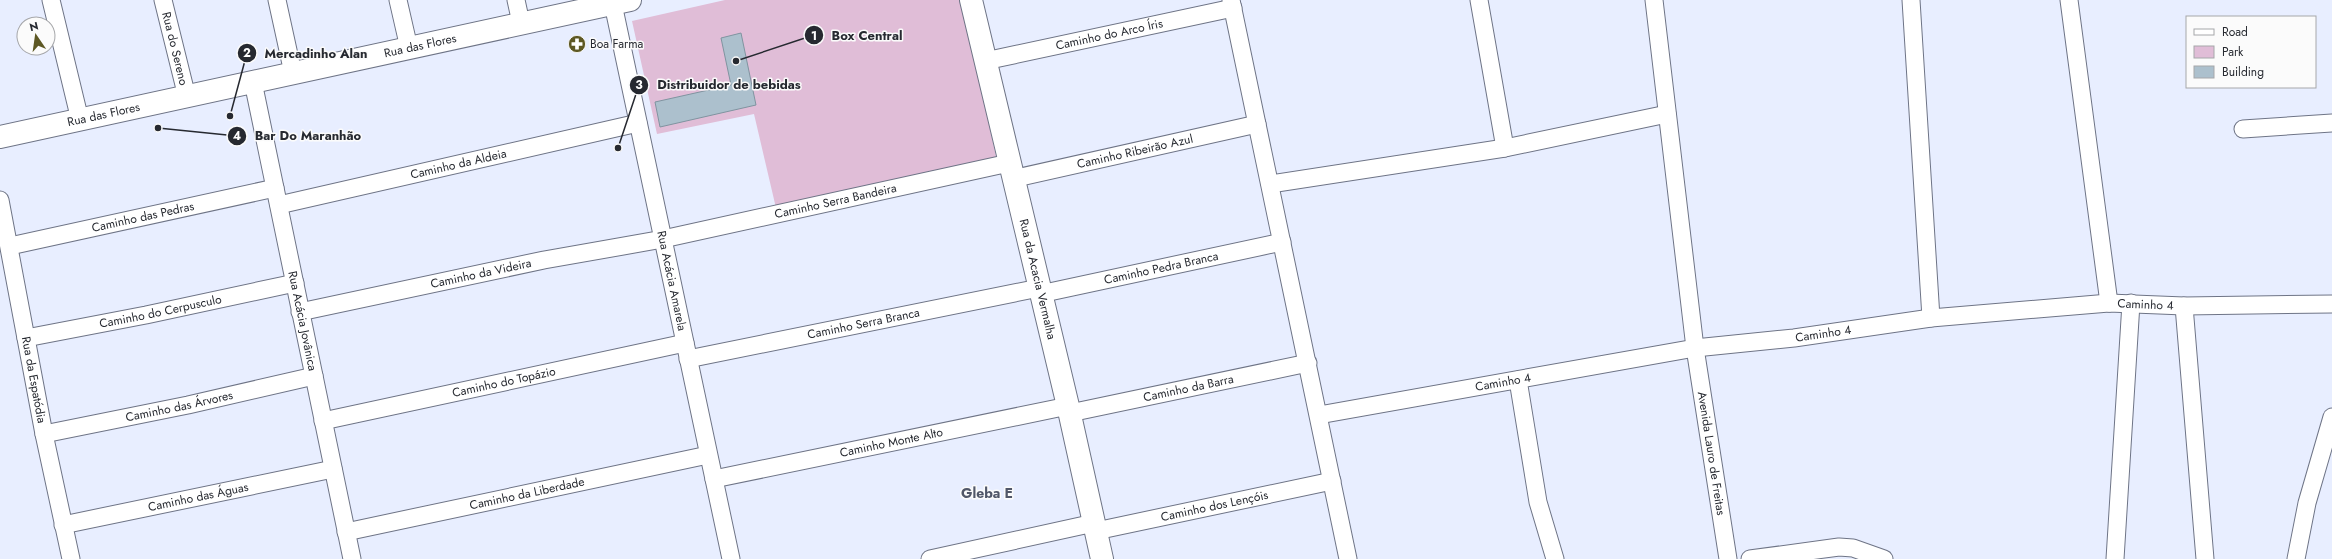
<svg xmlns="http://www.w3.org/2000/svg" width="2332" height="559" font-family="Jost,sans-serif">
<style>
.green{fill:#e0bdd7}
.building{fill:#acc0cd;stroke:#8094a0}
.lines{fill:none;stroke-linecap:round;stroke-linejoin:round}
.street-casing{stroke:#6e7486;stroke-width:19}
.secondary-casing{stroke:#6e7486;stroke-width:24}
.street{stroke:#fff;stroke-width:17}
.secondary{stroke:#fff;stroke-width:22}
.labels{text-anchor:middle;dominant-baseline:central;stroke-width:3;stroke-linejoin:round;paint-order:stroke}
.street-label{font-size:12px;fill:#262930;stroke:#fbfbfb}
.poi-label{font-size:12px;fill:#262930;stroke:#fbfbfb;text-anchor:start}
.quarter-label{font-size:14px;font-weight:bold;fill:#515768;stroke:#fbfbfb}
.leader{fill:none;stroke:#262930;stroke-width:1.5}
.callout-dot{fill:#262930;stroke:#fbfbfb;stroke-width:1.5}
.mark-label{font-size:12px;text-anchor:middle;font-weight:bold;fill:#fff}
.callout-label{font-size:13px;text-anchor:middle;font-weight:bold;fill:#262930;stroke:#fbfbfb;stroke-width:3;stroke-linejoin:round;paint-order:stroke}
</style>
<rect width="100%" height="100%" fill="#e8eeff"/>
<path class="green" d="M725 0H962L997 161 776 208 754 114 657 134 632 21Z"/>
<path class="building" d="M741 33 756 105 660 127 655 102 731 85 721 38Z"/>
<g class="lines">
<defs>
<g id="street">
<path d="M51 0 80 120"/>
<path id="s1" d="M163 0 187 97"/>
<path d="M277 0 293 73"/>
<path d="M398 0 409 48"/>
<path d="M516 0 521 23"/>
<path d="M1231 0 1348 559"/>
<path d="M1479 0 1505 148"/>
<path id="s2" d="M1654 0 1695 348 1728 559"/>
<path d="M1911 0 1931 318"/>
<path d="M2069 0 2109 303"/>
<path id="s3" d="M613 4 731 559"/>
<path id="s4" d="M985 61 1233 8"/>
<path id="s5" d="M253 82 352 559"/>
<path d="M2243 129 2332 123"/>
<path id="s6" d="M1012 179 1257 124"/>
<path d="M1270 184 1505 148 1667 114"/>
<path id="s7" d="M0 200 44 434 71 559"/>
<path id="s8" d="M279 205 638 123"/>
<path id="s9" d="M10 246 275 188"/>
<path id="s10" d="M1040 294 1282 242"/>
<path d="M2184 306 2205 559"/>
<path id="s11" d="M300 312 544 260 663 239 1009 163"/>
<path id="s12" d="M26 338 146 315 295 283"/>
<path id="s13" d="M688 359 1039 288"/>
<path d="M1518 380 1538 502 1555 559"/>
<path id="s14" d="M1070 413 1308 363"/>
<path id="s15" d="M1319 415 1695 348 1794 338 1931 318 2109 303 2184 306 2332 304"/>
<path id="s16" d="M323 421 685 343"/>
<path id="s17" d="M44 434 188 405 314 376"/>
<path id="s18" d="M714 479 1068 406"/>
<path id="s19" d="M63 525 333 469"/>
<path id="s20" d="M1096 531 1332 481"/>
<path id="s21" d="M346 532 708 455"/>
<path d="M930 559 1094 523"/>
<path d="M1750 559 1839 547 1853 548 1884 559"/>
<path d="M2115 559 2131 303"/>
<path d="M2296 559 2307 503 2332 417"/>
</g>
<g id="secondary">
<path id="s22" d="M971 0 1068 406 1102 559"/>
<path id="s23" d="M0 137 630 0"/>
</g>
</defs>
<use href="#street" class="street-casing"/>
<use href="#secondary" class="secondary-casing"/>
<use href="#street" class="street"/>
<use href="#secondary" class="secondary"/>
</g>
<defs>
<symbol id="pharmacy-disc" viewBox="-11 -11 22 22"><circle r="9.5" fill="#5d5824" stroke="#fbfbfb"/><path d="M-2-6h4v4h4v4h-4v4h-4v-4h-4v-4h4Z" fill="#fff"/></symbol>
</defs>
<g fill-rule="evenodd">
<use href="#pharmacy-disc" x="567" y="34" width="20" height="20"/>
</g>
<g class="labels">
<g class="street-label">
<text stroke="none"><textPath href="#s4" startOffset="127">Caminho do Arco Íris</textPath></text>
<text stroke="none"><textPath href="#s23" startOffset="430">Rua das Flores</textPath></text>
<text stroke="none"><textPath href="#s1" startOffset="50">Rua do Sereno</textPath></text>
<text stroke="none"><textPath href="#s23" startOffset="106">Rua das Flores</textPath></text>
<text stroke="none"><textPath href="#s6" startOffset="126">Caminho Ribeirão Azul</textPath></text>
<text stroke="none"><textPath href="#s8" startOffset="184">Caminho da Aldeia</textPath></text>
<text stroke="none"><textPath href="#s11" startOffset="547">Caminho Serra Bandeira</textPath></text>
<text stroke="none"><textPath href="#s9" startOffset="136">Caminho das Pedras</textPath></text>
<text stroke="none"><textPath href="#s10" startOffset="124">Caminho Pedra Branca</textPath></text>
<text stroke="none"><textPath href="#s11" startOffset="185">Caminho da Videira</textPath></text>
<text stroke="none"><textPath href="#s22" startOffset="287">Rua da Acacia Vermalha</textPath></text>
<text stroke="none"><textPath href="#s3" startOffset="283">Rua Acácia Amarela</textPath></text>
<text stroke="none"><textPath href="#s15" startOffset="835">Caminho 4</textPath></text>
<text stroke="none"><textPath href="#s12" startOffset="137">Caminho do Cerpusculo</textPath></text>
<text stroke="none"><textPath href="#s5" startOffset="244">Rua Acácia Jovânica</textPath></text>
<text stroke="none"><textPath href="#s13" startOffset="179">Caminho Serra Branca</textPath></text>
<text stroke="none"><textPath href="#s15" startOffset="511">Caminho 4</textPath></text>
<text stroke="none"><textPath href="#s7" startOffset="183">Rua da Espatódia</textPath></text>
<text stroke="none"><textPath href="#s16" startOffset="185">Caminho do Topázio</textPath></text>
<text stroke="none"><textPath href="#s15" startOffset="187">Caminho 4</textPath></text>
<text stroke="none"><textPath href="#s14" startOffset="121">Caminho da Barra</textPath></text>
<text stroke="none"><textPath href="#s17" startOffset="138">Caminho das Árvores</textPath></text>
<text stroke="none"><textPath href="#s18" startOffset="181">Caminho Monte Alto</textPath></text>
<text stroke="none"><textPath href="#s2" startOffset="457">Avenida Lauro de Freitas</textPath></text>
<text stroke="none"><textPath href="#s21" startOffset="185">Caminho da Liberdade</textPath></text>
<text stroke="none"><textPath href="#s19" startOffset="138">Caminho das Águas</textPath></text>
<text stroke="none"><textPath href="#s20" startOffset="121">Caminho dos Lençóis</textPath></text>
</g>
<g class="poi-label">
<text x="590" y="44">Boa Farma</text>
</g>
<g class="quarter-label">
<text x="987" y="493">Gleba E</text>
</g>
</g>
<path class="leader" d="M736 61L814 35M230 116L247 53M618 148L639 85M158 128L237 136"/>
<g class="callout-dot">
<circle cx="736" cy="61" r="4"/>
<circle cx="230" cy="116" r="4"/>
<circle cx="618" cy="148" r="4"/>
<circle cx="158" cy="128" r="4"/>
<circle cx="814" cy="35" r="10"/>
<circle cx="247" cy="53" r="10"/>
<circle cx="639" cy="85" r="10"/>
<circle cx="237" cy="136" r="10"/>
</g>
<g class="mark-label">
<text x="814" y="40">1</text>
<text x="247" y="57">2</text>
<text x="639" y="89">3</text>
<text x="237" y="140">4</text>
</g>
<g class="callout-label">
<text x="867" y="40">Box Central</text>
<text x="316" y="58">Mercadinho Alan</text>
<text x="729" y="89">Distribuidor de bebidas</text>
<text x="308" y="140">Bar Do Maranhão</text>
</g>
<rect x="2186" y="16" width="130" height="72" fill="#fbfbfb" stroke="#a6a7aa"/>
<rect x="2194" y="29" width="20" height="6" fill="#ffffff" stroke="#a6a7aa"/>
<text x="2222" y="36" font-size="12" fill="#262930">Road</text>
<rect x="2194" y="46" width="20" height="12" fill="#e0bdd7" stroke="#a6a7aa"/>
<text x="2222" y="56" font-size="12" fill="#262930">Park</text>
<rect x="2194" y="66" width="20" height="12" fill="#acc0cd" stroke="#a6a7aa"/>
<text x="2222" y="76" font-size="12" fill="#262930">Building</text>
<g transform="translate(36 36) rotate(347)"><circle r="19" fill="#fbfbfb" stroke="#a6a7aa"/>
<path d="M0-3L7 15L0 10L-7 15Z" fill="#5d5824"/>
<text y="-6" font-size="11" font-weight="bold" text-anchor="middle" fill="#262930">N</text>
</g>
</svg>
